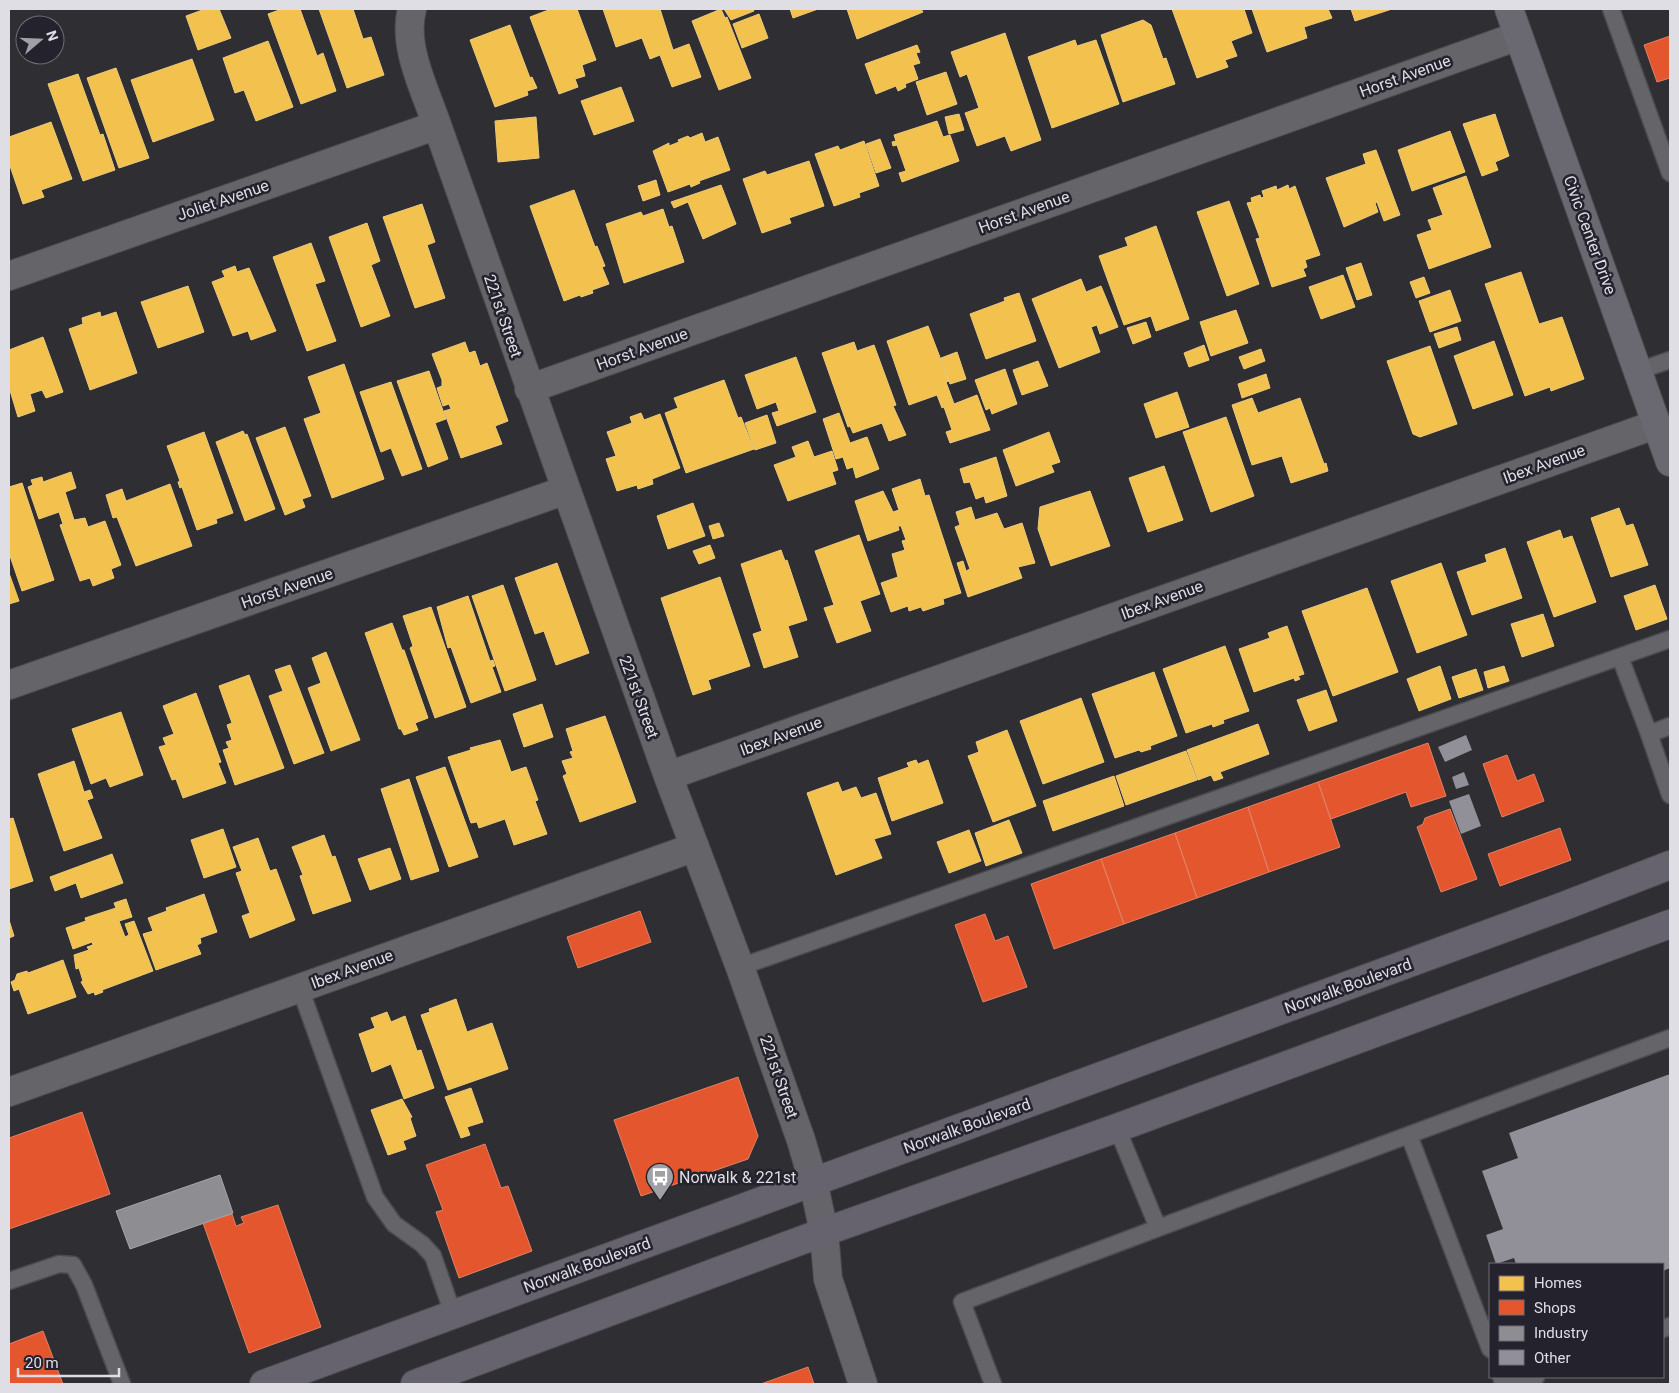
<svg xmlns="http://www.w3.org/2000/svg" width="1679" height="1393" font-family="Roboto,sans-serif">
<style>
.homes{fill:#f2c14e;stroke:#ecca7b}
.shops{fill:#e4572e;stroke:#e28065}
.industry{fill:#8d8d92;stroke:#a6a5ab}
.building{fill:#918f98}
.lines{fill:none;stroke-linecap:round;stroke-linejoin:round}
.lane-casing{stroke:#4c4b50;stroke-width:19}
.street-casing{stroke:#4c4b50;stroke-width:30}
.secondary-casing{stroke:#4c4b50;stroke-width:30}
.primary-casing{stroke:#4c4b50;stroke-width:30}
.lane{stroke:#656469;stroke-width:16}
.street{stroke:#656469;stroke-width:28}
.secondary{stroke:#6a6871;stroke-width:28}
.primary{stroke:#66636e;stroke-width:28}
.labels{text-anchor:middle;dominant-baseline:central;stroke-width:5;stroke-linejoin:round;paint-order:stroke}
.street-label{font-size:16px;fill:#dfdee5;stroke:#24222c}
.poi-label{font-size:16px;fill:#dfdee5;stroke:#24222c;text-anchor:start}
</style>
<rect width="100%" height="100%" fill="#2f2e33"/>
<path class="homes" d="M205 9H219L231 38 198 50 186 16Z
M282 9H300L317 56 323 53 336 91 301 104 268 14Z
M319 9H353L363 39 371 37 384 75 347 88Z
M551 9H577L596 60 582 65 585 76 575 79 578 87 559 94 530 17Z
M603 9H660L673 50 689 44 701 77 672 87 660 55 650 59 642 38 616 47Z
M721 9 725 18 727 17 751 78 719 90 692 21Z
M724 9H753L754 11 731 20Z
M790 9H818L793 18Z
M847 9H921L923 12 857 39Z
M1172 9H1244L1252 33 1231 41 1237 56 1225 60 1228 67 1197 78Z
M1252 9H1328L1332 18 1304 27 1307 38 1267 52Z
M1351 9H1392L1355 21Z
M759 14 768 38 742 48 733 24Z
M1143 20 1151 25 1163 59 1166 58 1175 84 1123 102 1101 35Z
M510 25 530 78 532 77 537 88 527 91 528 95 495 107 470 40Z
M1005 33 1041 140 1011 151 1005 136 977 146 965 113 979 108 967 74 960 77 951 52Z
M1075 40 1077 46 1096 40 1119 104 1052 128 1028 57Z
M268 41 293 107 256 121 244 90 235 93 223 58Z
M917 45 920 52 916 53 920 63 913 65 918 79 905 84 906 87 898 91 896 86 876 94 865 64Z
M192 59 214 120 153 142 131 80Z
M116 68 149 158 119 168 87 78Z
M946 72 957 104 927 115 916 82Z
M78 74 100 135 103 134 115 170 83 181 48 84Z
M621 87 634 121 594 135 581 101Z
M959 114 964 130 949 134 945 117Z
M1495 114 1509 156 1495 162 1498 170 1482 176 1463 124Z
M536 117 539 158 498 162 495 121Z
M937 121 943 137 950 135 959 161 902 182 899 173 906 171 897 145 893 146 892 142 896 141 894 135Z
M51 122 72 179 41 190 44 197 23 204 9 163V137Z
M1450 131 1465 172 1412 191 1398 150Z
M702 133 705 142 718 137 730 170 699 181 700 183 691 187 690 184 668 192 653 151 669 143V146L679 142 678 140 688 136 690 138Z
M880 139 891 168 876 173 866 144Z
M864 141 879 186 859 193 860 197 834 206 815 154 838 146 840 150Z
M1376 150 1400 215 1384 221 1377 202 1375 203 1378 212 1344 227 1326 178 1366 164 1363 154Z
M809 161 824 206 789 218 791 223 762 233 743 179 765 171 767 175Z
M1466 176 1491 247 1429 269 1417 235 1432 230 1428 220 1443 215 1433 188Z
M656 180 660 195 643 201 638 186Z
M721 185 736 224 703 239 688 202 674 208 671 202Z
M1288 185 1289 189 1295 186 1320 255 1305 260 1307 267 1303 269 1306 276 1272 287 1256 239 1260 238 1247 203 1252 202 1251 198 1260 195 1261 198 1264 197 1262 191 1276 186 1277 190Z
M574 190 595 247 597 246 605 266 602 267 609 284 592 290 593 293 581 297 580 295 564 301 530 206Z
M1229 201 1259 284 1227 296 1197 212Z
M422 204 435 242 427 245 445 298 415 308 383 217Z
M663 209 669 227 672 226 684 262 624 283 606 224 641 212 643 216Z
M367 223 380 261 371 265 390 316 361 327 329 237Z
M1156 226 1189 319 1156 331 1151 316 1124 325 1099 256 1128 246 1125 238Z
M311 243 325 281 315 284 336 341 307 351 273 257Z
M1361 263 1372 295 1357 300 1346 268Z
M235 266 237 272 249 268 276 331 251 340 248 331 233 336 212 282 225 277 222 271Z
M1521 272 1539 324 1562 317 1584 379 1551 391 1550 387 1525 396 1485 284Z
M1343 275 1355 307 1321 319 1309 287Z
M1424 277 1430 293 1416 298 1410 282Z
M1081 279 1086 292 1101 286 1118 327 1100 334 1097 325 1091 327 1100 352 1059 368 1032 299Z
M188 286 204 332 158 348 141 302Z
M1450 290 1461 321 1430 332 1419 301Z
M1019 293 1036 341 986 359 970 314 1005 301 1004 298Z
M1236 310 1248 343 1211 356 1200 322Z
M100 312 101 317 116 312 137 373 90 390 69 329 83 324 82 318Z
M1146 322 1151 337 1133 344 1127 328Z
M928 326 949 381 946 382 954 404 977 395 990 430 950 443 946 432 952 430 944 407 942 408 937 395 909 405 887 341Z
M1457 327 1461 340 1439 348 1434 334Z
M43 337 63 392 46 398 42 390 30 394 35 411 18 417 9 387V350Z
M1494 341 1513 395 1473 409 1454 356Z
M465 342 469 353 475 351 480 366 487 363 508 421 495 426 502 444 461 458 444 411 451 409 449 404 443 406 437 388 442 386V380L432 354Z
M854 342 857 351 874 345 896 405 893 406 906 435 889 441 882 423 853 433 850 426 848 427 822 353Z
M1204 345 1209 360 1189 367 1184 353Z
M1430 346 1457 424 1420 437 1413 434 1387 361Z
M1261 349 1265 361 1244 369 1239 357Z
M957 352 966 379 950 384 941 358Z
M796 357 816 412 777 426 772 413 779 411 776 402 757 409 745 375Z
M1038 361 1048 386 1022 395 1013 370Z
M344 364 384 479 332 498 304 419 321 413 308 377Z
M1005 369 1017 404 992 414 990 408 986 410 975 380Z
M429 371 446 419 435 423 448 459 428 467 397 381Z
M1266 374 1270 388 1242 398 1238 384Z
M724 380 738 418 741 417 754 449 686 473 665 413 678 408 674 398Z
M391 382 422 469 402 476 391 448 381 452 360 392Z
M1177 392 1189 427 1156 438 1144 404Z
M1252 398 1258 413 1300 398 1324 464 1326 463 1328 471 1291 483 1282 456 1252 465 1232 405Z
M641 413 644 420 660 414 680 468 652 479 653 484 638 489 637 485 617 491 606 459 616 456 607 432 632 423 630 417Z
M839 413 850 443 867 437 879 469 856 478 853 467 847 469 843 457 836 459 823 419Z
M767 415 776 443 755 450 745 423Z
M1226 417 1254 496 1211 512 1183 432Z
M285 427 311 496 302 499 305 507 285 515 256 438Z
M243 431 245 435 247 434 275 509 245 521 216 442Z
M204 432 233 513 216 519 217 523 197 530 182 487 180 488 178 482 180 481 167 446Z
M1049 432 1060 462 1051 465 1054 472 1016 486 1003 450Z
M808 441 814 457 832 451 838 470 832 472 836 484 788 501 774 465 796 457 792 447Z
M996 457 1007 496 986 503 984 496 976 499 970 482 964 483 960 469Z
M1164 466 1183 520 1148 532 1129 478Z
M71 472 76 488 65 492 74 520 85 518 88 527 105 521 121 565 111 569 114 578 93 586 90 578 80 581 60 525 63 524 59 512 39 519 28 487 33 485 31 480 42 477 43 482Z
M920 479 925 496 929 495 961 593 943 599 944 604 923 611 921 607 909 611 908 606 891 612 881 583 898 577 892 554 905 550 902 541 906 540 901 526H898L899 530 868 541 855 501 883 491 893 512 899 510 892 489Z
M22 483 54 580 22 591 9 553V487Z
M170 484 192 546 136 566 117 517 113 518 106 495 122 489 126 501Z
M1090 491 1110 546 1051 566 1038 529 1040 507Z
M693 503 705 536 668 549 657 516Z
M971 507 975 520 997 513 1004 529 1022 523 1035 563 1018 567 1022 578 968 597 957 563 963 561 966 571 970 569 955 527 960 525 956 512Z
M1619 508 1626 526 1633 524 1648 565 1611 577 1591 518Z
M719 523 724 536 713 539 709 526Z
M1560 530 1563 539 1572 536 1596 602 1554 617 1527 542Z
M859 535 880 594 860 601 871 631 837 643 824 608 834 605 815 551Z
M710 545 715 558 699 564 693 551Z
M1505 548 1522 598 1472 615 1457 572 1487 562 1485 555Z
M781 550 785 561 787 560 807 620 788 626 798 657 764 668 753 634 762 631 741 564Z
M557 563 589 653 556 665 544 631 535 634 515 578Z
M1441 563 1467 635 1417 653 1391 581Z
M9 573 19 601 9 604Z
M720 577 750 666 708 680 711 689 693 695 661 598Z
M503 585 536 680 505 691 472 596Z
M1655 585 1667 619 1636 630 1624 596Z
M1367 588 1398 672 1333 696 1302 611Z
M468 596 490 661 493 660 495 666 492 667 501 692 471 703 451 647 448 648 437 607Z
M431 607 466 707 435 718 410 648 413 646 403 616Z
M1543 614 1554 646 1522 657 1511 624Z
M392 623 402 650H404L428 718 415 723 418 730 404 735 401 729H399L365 633Z
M1287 626 1304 674 1298 676 1300 679 1295 681 1294 678 1254 692 1239 649 1270 638 1268 633Z
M1225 646 1249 711 1223 720 1224 723 1213 727 1212 724 1186 733 1163 669Z
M326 652 360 740 331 751 308 688 321 683 312 658Z
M290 665 324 753 294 764 269 696 283 691 275 670Z
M1440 666 1451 699 1419 711 1407 679Z
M1504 666 1509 681 1488 688 1484 672Z
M1476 669 1483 690 1459 698 1452 677Z
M1154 672 1177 736 1150 746 1151 749 1141 752 1139 750 1115 758 1092 694Z
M249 675 284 768 235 785 223 750 229 748 226 742 232 740 227 725 232 723 219 686Z
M1326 690 1337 721 1309 731 1297 700Z
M196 693 221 762 218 763 226 783 183 798 176 779 172 780 159 747 166 745 163 738 174 734 163 706Z
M1081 698 1104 762 1043 784 1020 721Z
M542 704 553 737 524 747 513 714Z
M121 712 143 775 110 787 106 778 91 784 72 729Z
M605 716 636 802 580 822 563 776 567 774 562 761 573 758 570 752 573 751 566 729Z
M1258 724 1269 754 1220 772 1223 778 1214 781 1211 775 1198 780 1187 750Z
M1007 730 1036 806 993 822 968 756 979 752 976 742Z
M500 740 511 772 526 767 538 800 535 801 547 834 514 845 505 819 479 828 477 822 471 823 448 757 471 750 470 748Z
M1186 751 1197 780 1126 805 1116 776Z
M916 760 918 764 928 760 943 803 892 821 878 778 909 767 907 763Z
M74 761 84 792 90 790 93 798 87 800 102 838 64 851 38 774Z
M445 767 478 857 449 867 416 777Z
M1114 776 1124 806 1053 831 1043 801Z
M409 779 439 871 411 880 381 789Z
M838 782 842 792 856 787 861 798 876 793 891 834 874 839 882 858 836 875 807 793Z
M13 818 33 881 9 889V819Z
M1009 820 1022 853 986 866 975 833Z
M223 829 236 867 204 878 191 840Z
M969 830 981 861 949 873 937 842Z
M324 835 332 857 335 856 351 901 313 914 300 876 303 875 292 847Z
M258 838 270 871 276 869 295 920 250 938 242 916 250 913 236 873 242 871 233 847Z
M390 848 401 879 370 890 358 859Z
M112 854 123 883 81 898 76 883 55 891 50 877Z
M204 894 217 932 200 938 201 943 197 945 201 954 156 970 143 934 153 931 148 918 167 911 166 908Z
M126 899 132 917 119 921 125 937 129 935 125 924 134 921 153 971 102 990 103 992 95 995 94 992 88 994 81 982 83 981 79 968 76 969 74 955 89 950 87 947 93 945 92 942 73 949 66 928 86 921 85 918 116 908 114 903Z
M9 920 14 936 9 938Z
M63 960 76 997 28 1014 19 989 14 991 11 982 15 980 17 974 27 971 28 973Z
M456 999 467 1032 492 1023 508 1069 448 1090 421 1015 430 1012 429 1009Z
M387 1012 391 1022 405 1016 417 1051 421 1050 434 1088 404 1099 391 1064 372 1072 359 1034 375 1028 371 1018Z
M471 1088 483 1122 467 1127 470 1135 461 1138 445 1097Z
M402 1099 412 1117 410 1118 416 1136 403 1141 406 1149 388 1155 371 1110Z"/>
<path class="shops" d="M1670 36V78L1657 82 1644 45Z
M1428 743 1446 796 1411 807 1406 792 1331 819 1318 782Z
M1507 755 1517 781 1534 774 1544 801 1502 817 1483 764Z
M1318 782 1340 847 1269 872 1248 807Z
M1248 807 1269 872 1197 898 1175 833Z
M1450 809 1477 879 1441 892 1417 827 1423 824 1425 818Z
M1560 828 1571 860 1500 886 1488 854Z
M1175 833 1197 898 1124 924 1101 859Z
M1101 859 1124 924 1054 949 1031 884Z
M640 911 651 942 578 968 567 937Z
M985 914 995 941 1008 936 1027 987 983 1002 955 925Z
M738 1077 758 1136 748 1159 641 1196 614 1120Z
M82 1112 110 1194 9 1229V1138Z
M485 1144 501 1188 508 1186 532 1251 459 1278 436 1212 443 1210 426 1165Z
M278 1205 321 1327 249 1353 203 1223 232 1214 236 1226 244 1223 241 1217Z
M43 1331 63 1384H9V1344Z
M808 1367 814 1384H761Z"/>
<path class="industry" d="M220 1175 233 1213 130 1249 116 1211Z"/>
<path class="building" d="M1466 735 1472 750 1445 762 1438 747Z
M1464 772 1469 785 1456 789 1452 777Z
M1469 794 1481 826 1461 834 1449 801Z
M1670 1074V1268L1663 1271V1264H1516L1514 1258 1496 1264 1486 1235 1503 1229 1482 1171 1518 1158 1509 1133Z"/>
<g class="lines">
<defs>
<path id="lane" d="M1611 9 1670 173
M1638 371 1670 360
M1620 657 1649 734
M1670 726 1649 734 1670 795
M740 967 1670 639
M300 988 375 1197 394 1224 422 1244 433 1256 453 1314
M1409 1135 1490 1349
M1158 1228 1670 1038
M9 1281 59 1264 73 1265 84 1285 122 1384
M1663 1329 1670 1326
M1501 1377 1504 1384
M993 1384 962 1302 1158 1228 1117 1128
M1515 1384 1536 1377"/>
<path id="street" d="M412 9C402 46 425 90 437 125L668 776 740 967 801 1140 813 1181 824 1232 828 1279 863 1384
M9 276 437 125
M529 389 1518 36
M9 685 566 490
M668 776 1657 424
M9 1092 695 847"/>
<path id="secondary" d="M1509 9 1670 462"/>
<path id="primary" d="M264 1384 1564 906 1670 865
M415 1384 824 1232 1117 1128 1670 924"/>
</defs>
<use href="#lane" class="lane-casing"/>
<use href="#street" class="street-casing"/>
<use href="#secondary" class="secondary-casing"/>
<use href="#primary" class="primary-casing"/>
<use href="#lane" class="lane"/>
<use href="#street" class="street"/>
<use href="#secondary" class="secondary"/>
<use href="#primary" class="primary"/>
</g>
<defs>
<symbol id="bus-pin" viewBox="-11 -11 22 30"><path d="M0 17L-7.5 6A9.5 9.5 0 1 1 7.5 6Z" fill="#a1a0a7" stroke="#24222c"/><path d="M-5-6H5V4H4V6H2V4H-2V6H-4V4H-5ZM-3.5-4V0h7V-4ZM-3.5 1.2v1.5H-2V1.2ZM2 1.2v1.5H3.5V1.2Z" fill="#fff"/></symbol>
</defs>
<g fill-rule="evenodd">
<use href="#bus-pin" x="644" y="1161" width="32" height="43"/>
</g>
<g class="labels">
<g class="street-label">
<text transform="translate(1405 76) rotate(-20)">Horst Avenue</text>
<text transform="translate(223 200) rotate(-19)">Joliet Avenue</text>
<text transform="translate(1024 212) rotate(-20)">Horst Avenue</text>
<text transform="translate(1590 235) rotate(70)">Civic Center Drive</text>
<text transform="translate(503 316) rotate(71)">221st Street</text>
<text transform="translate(642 349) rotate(-20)">Horst Avenue</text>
<text transform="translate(1544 464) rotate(-20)">Ibex Avenue</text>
<text transform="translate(287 588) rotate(-19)">Horst Avenue</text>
<text transform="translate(1162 600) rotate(-20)">Ibex Avenue</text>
<text transform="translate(639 697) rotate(70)">221st Street</text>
<text transform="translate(781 736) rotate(-20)">Ibex Avenue</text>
<text transform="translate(352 969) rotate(-20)">Ibex Avenue</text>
<text transform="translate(1348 986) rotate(-20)">Norwalk Boulevard</text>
<text transform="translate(779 1077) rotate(71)">221st Street</text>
<text transform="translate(967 1126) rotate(-20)">Norwalk Boulevard</text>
<text transform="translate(587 1265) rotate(-20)">Norwalk Boulevard</text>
</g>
<g class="poi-label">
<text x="679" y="1177">Norwalk &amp; 221st</text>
</g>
</g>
<rect width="1679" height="1393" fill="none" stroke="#dfdee5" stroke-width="20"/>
<rect x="1489" y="1263" width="175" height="115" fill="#24222c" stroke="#6f6d76"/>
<rect x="1499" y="1276" width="25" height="15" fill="#f2c14e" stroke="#6f6d76"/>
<text x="1534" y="1288" font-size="15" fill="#dfdee5">Homes</text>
<rect x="1499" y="1300" width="25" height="15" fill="#e4572e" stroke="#6f6d76"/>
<text x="1534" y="1313" font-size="15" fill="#dfdee5">Shops</text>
<rect x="1499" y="1326" width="25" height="15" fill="#8d8d92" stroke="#6f6d76"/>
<text x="1534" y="1338" font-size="15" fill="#dfdee5">Industry</text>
<rect x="1499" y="1350" width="25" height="15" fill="#918f98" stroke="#6f6d76"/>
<text x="1534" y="1363" font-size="15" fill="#dfdee5">Other</text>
<g transform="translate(40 40) rotate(71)"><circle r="24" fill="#24222c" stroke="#6f6d76"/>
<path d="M0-4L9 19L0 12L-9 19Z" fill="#a1a0a7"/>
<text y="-8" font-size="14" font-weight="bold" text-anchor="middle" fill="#dfdee5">N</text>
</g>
<path d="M18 1368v8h101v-8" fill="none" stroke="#dfdee5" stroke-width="2.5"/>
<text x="25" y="1368" font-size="15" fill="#dfdee5" stroke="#24222c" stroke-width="4" paint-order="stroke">20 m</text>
</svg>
